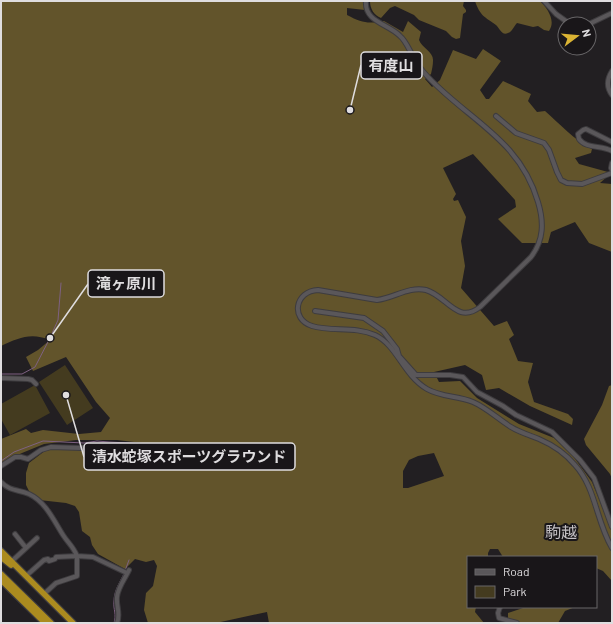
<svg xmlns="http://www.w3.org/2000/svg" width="613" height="624" font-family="Barlow,'Noto Sans JP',sans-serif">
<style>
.green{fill:#443b1f}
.forest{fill:#62542b;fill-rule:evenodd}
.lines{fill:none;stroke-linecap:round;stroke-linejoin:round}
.stream{stroke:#7e6182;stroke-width:1}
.minor-casing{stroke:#3e3c3f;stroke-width:6}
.highway-casing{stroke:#3e3c3f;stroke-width:8}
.minor{stroke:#5a575a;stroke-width:4}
.highway{stroke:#ab8b1f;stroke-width:5.5}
.labels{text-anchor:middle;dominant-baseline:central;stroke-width:4;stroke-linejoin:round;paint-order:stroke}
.quarter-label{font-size:16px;fill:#c3bfc3;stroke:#191619}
.leader{fill:none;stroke:#dfdddf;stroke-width:1.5}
.callout-dot{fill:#dfdddf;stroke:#191619;stroke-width:1.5}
.callout{fill:#191619;stroke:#dfdddf;stroke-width:1.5}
.callout-label{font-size:15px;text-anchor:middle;font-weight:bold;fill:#dfdddf}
</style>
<rect width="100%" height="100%" fill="#221f22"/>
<path class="green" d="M65 365 93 408 67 425 39 382Z
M35 385 50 413 10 435 1 419V404Z"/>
<path class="forest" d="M1 1H365V10L347 8V15C362 23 368 24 384 21L403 32 408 21 421 32 419 40C422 48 434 52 433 61 433 65 432 69 431 74L425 79 432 87 440 80 453 50 476 59 483 49 501 61 480 90 486 99H489L503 81 531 94 528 101 537 112 545 111C560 124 574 140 592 149L591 153 575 158 579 164 608 172 609 175 600 183 612 184V252L589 243 575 222 551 232 548 243H522L498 219 516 207 515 200 473 154 443 168 456 194 453 199 454 201 458 200 466 217 461 241 465 266 461 288 494 326 507 321 514 335 509 339 518 361 533 363 528 382 534 402 568 414 573 419 572 425 530 406 499 388 486 390 482 375 465 365 434 372 439 382 460 381 477 398 519 424 554 438 573 456 592 482 612 531V581L603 571 596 568V557H503L498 549H490L488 553V557H468V607H476L475 612 484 623H269L267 612 216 623H148L144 610 146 593 153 586 157 566 154 560 146 562 135 559 125 569 98 554 92 545 90 537 82 531 79 512 75 506 66 503 39 500 31 495 26 485V473L29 463 46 450H80L102 446 160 456 167 466H177L179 458 170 452 168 443 151 444 117 440H76L44 444 22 453 1 463V439L26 429 31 433 43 430 79 434 101 432 110 418 96 402 66 357 33 371 26 357 38 350 50 340C31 332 18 338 1 346ZM434 453 444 476 408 488H403V471L409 460 418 456Z
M370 1H464L463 6 466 10V12L463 14 460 38 456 39 452 37 446 31 419 20 414 15 395 6 390 8 381 18C374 15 370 9 370 1Z
M475 1H540C548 9 556 21 549 31L544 30 538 26 533 27 517 23C514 26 512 32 508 33 502 36 500 29 496 25 485 17 480 16 475 1Z
M612 385V479L610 474 586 445 584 439 602 405 609 386Z
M526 607H575L565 611 558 623H508V613Z"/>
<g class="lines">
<path class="stream" d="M1 374H22L35 367 50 338 58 320 61 283
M1 461 14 452 43 441 84 443 97 441 109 442 165 445
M125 571 129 560
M114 623C117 614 113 610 114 601 114 591 120 582 124 574"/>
<defs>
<path id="minor" d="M366 1C364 22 389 24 400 36 406 41 409 50 413 56 417 64 423 72 429 78 470 121 520 140 538 202 544 222 544 240 531 257L480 307C457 325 447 296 426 290 409 286 394 298 377 300L318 290C295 291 290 319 312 326 332 332 355 326 375 335 397 345 403 375 427 389 441 397 458 396 473 402 487 408 498 419 511 427 519 432 529 435 539 439 553 445 565 453 575 465 596 488 596 521 612 548
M544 1 556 14 570 24
M589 24 612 13
M612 71C607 79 606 87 612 95
M496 116 516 133 544 143 549 150 557 172 561 180 567 183 582 184 612 173
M612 142 586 129 583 130 578 134 579 139C586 149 602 145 612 151
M612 163 611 168 612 170
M315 311 364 318 383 331 397 349 399 356 416 375H450L463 377 477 392 503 406 516 415 552 432 580 460 594 478 612 527
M1 378 28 379 32 380 36 384
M1 466 15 457H21L28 459 41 450 51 447 81 448 98 445H106L129 448
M1 482C11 492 18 489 29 494 46 502 54 521 63 535 68 543 73 546 77 556L93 557 127 573
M15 534 26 548
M12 561 37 538
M26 576 44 560 48 559 49 561 55 559 56 557 77 556V576L56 583 44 594
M500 607 498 613 499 618 517 623
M117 623C121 614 116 606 117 597 118 587 125 579 129 570"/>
<path id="highway" d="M1 551 73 623
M1 557 11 565
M1 574 51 623
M1 580 45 623"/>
</defs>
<use href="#minor" class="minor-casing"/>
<use href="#highway" class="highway-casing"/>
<use href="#minor" class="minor"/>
<use href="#highway" class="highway"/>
</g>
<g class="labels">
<g class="quarter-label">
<text x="561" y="531">駒越</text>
</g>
</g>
<path class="leader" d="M350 110L361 65M50 338L88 284M66 395L84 457"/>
<g class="callout-dot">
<circle cx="350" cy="110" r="4"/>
<circle cx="50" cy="338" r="4"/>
<circle cx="66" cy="395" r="4"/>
</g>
<g class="callout">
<rect x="361" y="52" width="61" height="27" rx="4"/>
<rect x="88" y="270" width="76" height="27" rx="4"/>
<rect x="84" y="443" width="211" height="27" rx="4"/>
</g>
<g class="callout-label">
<text x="391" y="71">有度山</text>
<text x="126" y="289">滝ヶ原川</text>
<text x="189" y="462">清水蛇塚スポーツグラウンド</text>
</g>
<rect width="613" height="624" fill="none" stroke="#dfdddf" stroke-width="4"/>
<rect x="467" y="556" width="130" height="52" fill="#191619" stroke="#686668"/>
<rect x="475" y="569" width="20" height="6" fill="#5a575a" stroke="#686668"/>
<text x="503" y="576" font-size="12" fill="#dfdddf">Road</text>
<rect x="475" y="586" width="20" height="12" fill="#443b1f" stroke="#686668"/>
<text x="503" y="596" font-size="12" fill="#dfdddf">Park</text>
<g transform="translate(577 36) rotate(74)"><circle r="19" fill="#191619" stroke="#686668"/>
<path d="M0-3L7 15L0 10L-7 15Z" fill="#dab333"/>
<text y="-6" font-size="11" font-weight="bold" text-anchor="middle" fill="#dfdddf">N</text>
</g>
</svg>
